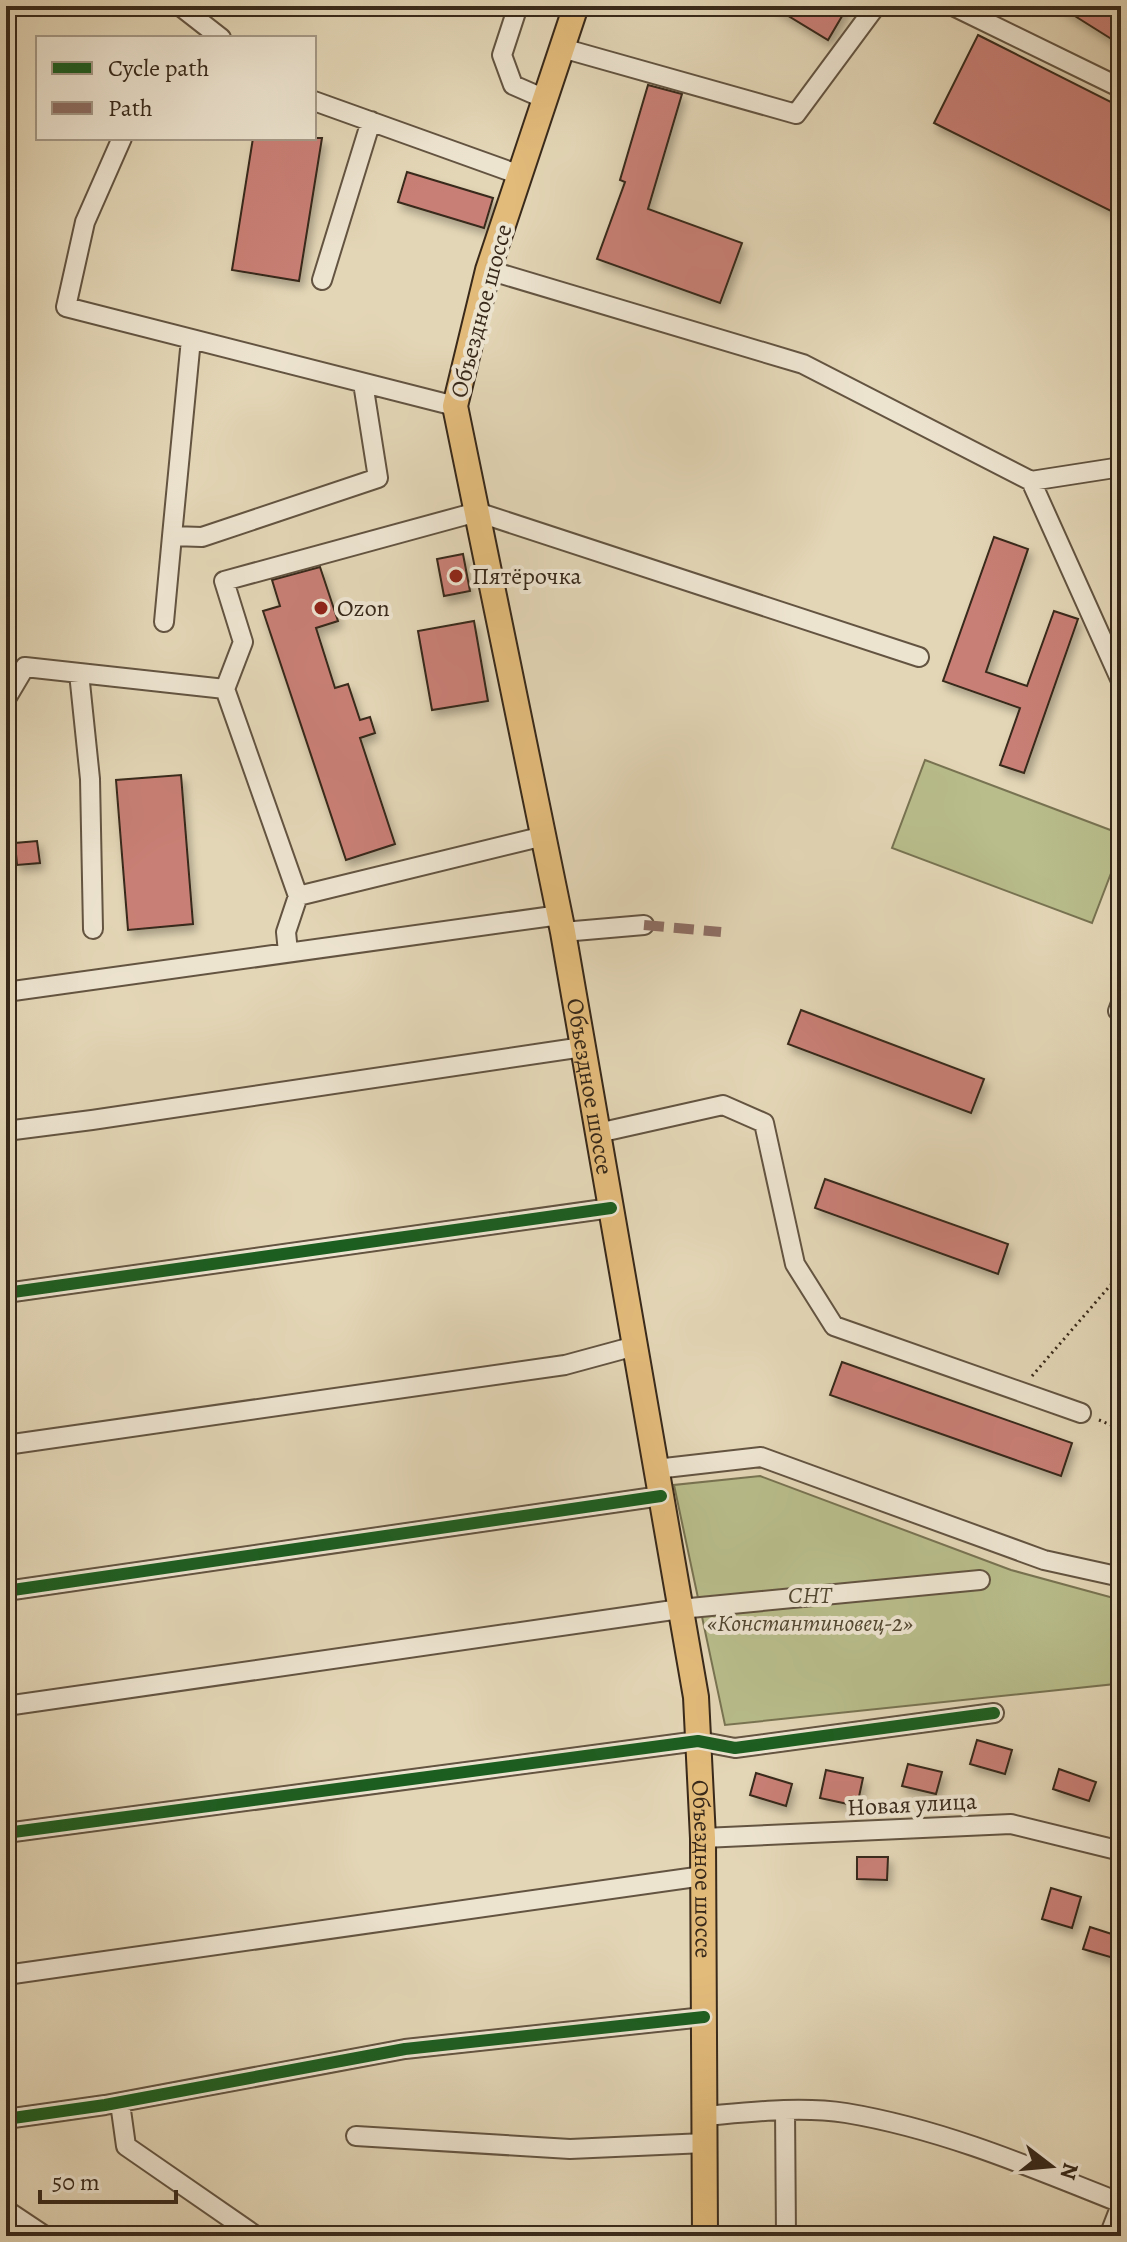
<svg xmlns="http://www.w3.org/2000/svg" width="1127" height="2242" font-family="Alegreya,serif">
<style>
.green{fill:#b8bd8b;stroke:#787352;stroke-width:2}
.building{fill:#c87f75;stroke:#38291a;stroke-width:2;filter:url(#shadow)}
.lines{fill:none;stroke-linecap:round;stroke-linejoin:round}
.minor-casing{stroke:#635441;stroke-width:22}
.major-casing{stroke:#38291a;stroke-width:28}
.path{stroke:#38291a;stroke-width:3;stroke-dasharray:2 4;stroke-linecap:butt}
.minor{stroke:#ede4d0;stroke-width:18}
.major{stroke:#e2bb7b;stroke-width:24}
.quiet{stroke:#8d6e63;stroke-width:10;stroke-dasharray:20 10;stroke-linecap:butt}
.cycleway-casing{stroke:#ede4d0;stroke-width:17}
.cycleway{stroke:#1b5e20;stroke-width:12}
.poi-dot{fill:#8f2418;stroke:#ede4d0;stroke-width:3}
.labels{text-anchor:middle;dominant-baseline:central;stroke-width:8;stroke-linejoin:round;paint-order:stroke}
.street-label{font-size:24px;fill:#38291a;stroke:#ede4d0}
.poi-label{font-size:24px;fill:#38291a;stroke:#ede4d0;text-anchor:start}
.park-label{font-size:24px;font-style:italic;fill:#524731;stroke:#ede4d0}
</style>
<defs>
<filter id="shadow"><feDropShadow dx="3.5" dy="6" stdDeviation="4" flood-color="#0004"/></filter>
</defs>
<rect width="100%" height="100%" fill="#e3d6b6"/>
<filter id="stains"><feTurbulence type="fractalNoise" baseFrequency=".0025" numOctaves="4"/><feColorMatrix values="0 0 0 0 .2 0 0 0 0 .09 0 0 0 0 .02 0 0 0 .5 -.17"/></filter>
<radialGradient id="worn" r=".72"><stop offset=".6" stop-color="#630" stop-opacity="0"/><stop offset="1" stop-color="#630" stop-opacity=".3"/></radialGradient>
<path class="green" d="M925 760 1121 834V847L1092 923 892 848Z
M760 1476 1011 1570 1121 1600V1655L1115 1684 725 1725 674 1485Z"/>
<path class="building" d="M772 6H848L828 40Z
M1059 6H1121V45Z
M978 35 1121 107V216L934 123Z
M648 85 682 94 648 209 742 243 720 303 597 259 625 182 620 180Z
M253 138H322L299 281 232 270Z
M407 172 493 198 484 228 398 202Z
M994 537 1028 549 986 672 1027 686 1054 611 1078 619 1024 773 1000 765 1020 708 943 681Z
M463 554 470 591 444 596 437 559Z
M320 567 338 621 316 628 335 688 348 684 360 720 370 717 375 733 360 738 395 844 346 860 263 611 280 606 272 580Z
M474 621 488 701 432 710 418 631Z
M181 775 193 924 128 930 116 780Z
M37 841 40 863 17 865 15 843Z
M801 1010 984 1079 971 1113 788 1044Z
M825 1179 1008 1244 998 1274 815 1208Z
M842 1362 1072 1443 1061 1476 830 1395Z
M977 1740 1012 1750 1005 1774 970 1764Z
M908 1764 942 1772 936 1794 902 1786Z
M1059 1769 1096 1782 1089 1801 1053 1789Z
M826 1770 863 1778 857 1806 820 1798Z
M756 1773 792 1784 786 1806 750 1795Z
M857 1857H888L887 1880 857 1879Z
M1051 1888 1081 1897 1072 1928 1042 1919Z
M1090 1927 1121 1937 1117 1959 1083 1949Z"/>
<g class="lines">
<defs>
<path id="minor" d="M180 6 221 38
M518 6 502 55 513 85 545 99
M953 6 1121 88
M562 48 796 114 876 6
M314 101 520 175
M122 138 85 222 66 307 455 406
M488 270 803 364 1031 481 1121 467
M322 280 371 121
M191 339 172 536 202 537 378 478 363 383
M1031 481 1121 681
M164 622 172 536
M79 673 90 779 93 929
M6 699 25 667 225 689
M544 836 298 896 225 689 243 642 224 581 477 512 919 657
M563 932 644 925
M288 952 286 932 298 896
M6 992 560 915
M1121 1003 1118 1011 1121 1012
M6 1131 92 1120 583 1047
M598 1133 723 1105 764 1123 795 1264 834 1326 1081 1413
M6 1293 611 1208
M6 1445 565 1365 635 1346
M656 1469 761 1457 1044 1560 1121 1577
M6 1591 661 1496
M6 1706 680 1609 980 1580
M6 1833 698 1741 735 1748 994 1713
M703 1838 1011 1824 1121 1851
M6 1975 703 1876
M120 2103 126 2146 256 2236
M785 2110 786 2236
M705 2116C751 2112 800 2106 846 2113 942 2129 1031 2167 1121 2203
M6 2119 105 2105 405 2049 704 2017
M356 2136 570 2149 705 2143
M6 2210 45 2236
M1109 2236 1121 2205"/>
<g id="major">
<path id="s1" d="M576 6 488 270 455 406 563 932 696 1697 703 1838 705 2236"/>
</g>
</defs>
<use href="#minor" class="minor-casing"/>
<use href="#major" class="major-casing"/>
<path class="path" d="M1032 1376 1121 1273
M1099 1420 1121 1429"/>
<use href="#minor" class="minor"/>
<use href="#major" class="major"/>
<path class="quiet" d="M644 925 721 932"/>
<defs>
<path id="cycleway" d="M6 1293 611 1208
M6 1591 661 1496
M6 1833 698 1741 735 1748 994 1713
M6 2119 105 2105 405 2049 704 2017"/>
</defs>
<use href="#cycleway" class="cycleway-casing"/>
<use href="#cycleway" class="cycleway"/>
</g>
<g class="poi-dot">
<circle cx="456" cy="576" r="8"/>
<circle cx="321" cy="608" r="8"/>
</g>
<g class="labels">
<g class="street-label">
<text transform="translate(481 311) rotate(-75)">Объездное шоссе</text>
<text stroke="none"><textPath href="#s1" startOffset="1112">Объездное шоссе</textPath></text>
<text transform="translate(912 1804) rotate(-3)">Новая улица</text>
<text stroke="none"><textPath href="#s1" startOffset="1904">Объездное шоссе</textPath></text>
</g>
<g class="poi-label">
<text x="472" y="576">Пятёрочка</text>
<text x="337" y="608">Ozon</text>
</g>
<g class="park-label">
<text x="810" y="1595">СНТ<tspan x="810" dy="28">«Константиновец-2»</tspan></text>
</g>
</g>
<rect width="1127" height="2242" fill="none" stroke="#e3d6b6" stroke-width="32"/>
<rect x="8" y="8" width="1111" height="2226" fill="none" stroke="#38291a" stroke-width="4"/>
<rect x="16" y="16" width="1095" height="2210" fill="none" stroke="#38291a" stroke-width="2"/>
<rect x="36" y="36" width="280" height="104" fill="#ede4d0" stroke="#a59987" stroke-width="2"/>
<rect x="52" y="62" width="40" height="12" fill="#1b5e20" stroke="#a59987" stroke-width="2"/>
<text x="108" y="76" font-size="24" fill="#38291a">Cycle path</text>
<rect x="52" y="102" width="40" height="12" fill="#8d6e63" stroke="#a59987" stroke-width="2"/>
<text x="108" y="116" font-size="24" fill="#38291a">Path</text>
<g transform="translate(1051 2166) rotate(106)" stroke="#ede4d0" stroke-width="6" paint-order="stroke">
<path d="M0-6L14 30L0 20L-14 30Z" fill="#38291a"/>
<text y="-12" font-size="22" font-weight="bold" text-anchor="middle" fill="#38291a">N</text>
</g>
<path d="M40 2190v12h136v-12" fill="none" stroke="#38291a" stroke-width="4"/>
<text x="52" y="2190" font-size="24" fill="#38291a" stroke="#ede4d0" stroke-width="6" paint-order="stroke">50 m</text>
<rect width="100%" height="100%" filter="url(#stains)"/>
<rect width="100%" height="100%" fill="url(#worn)"/>
</svg>
